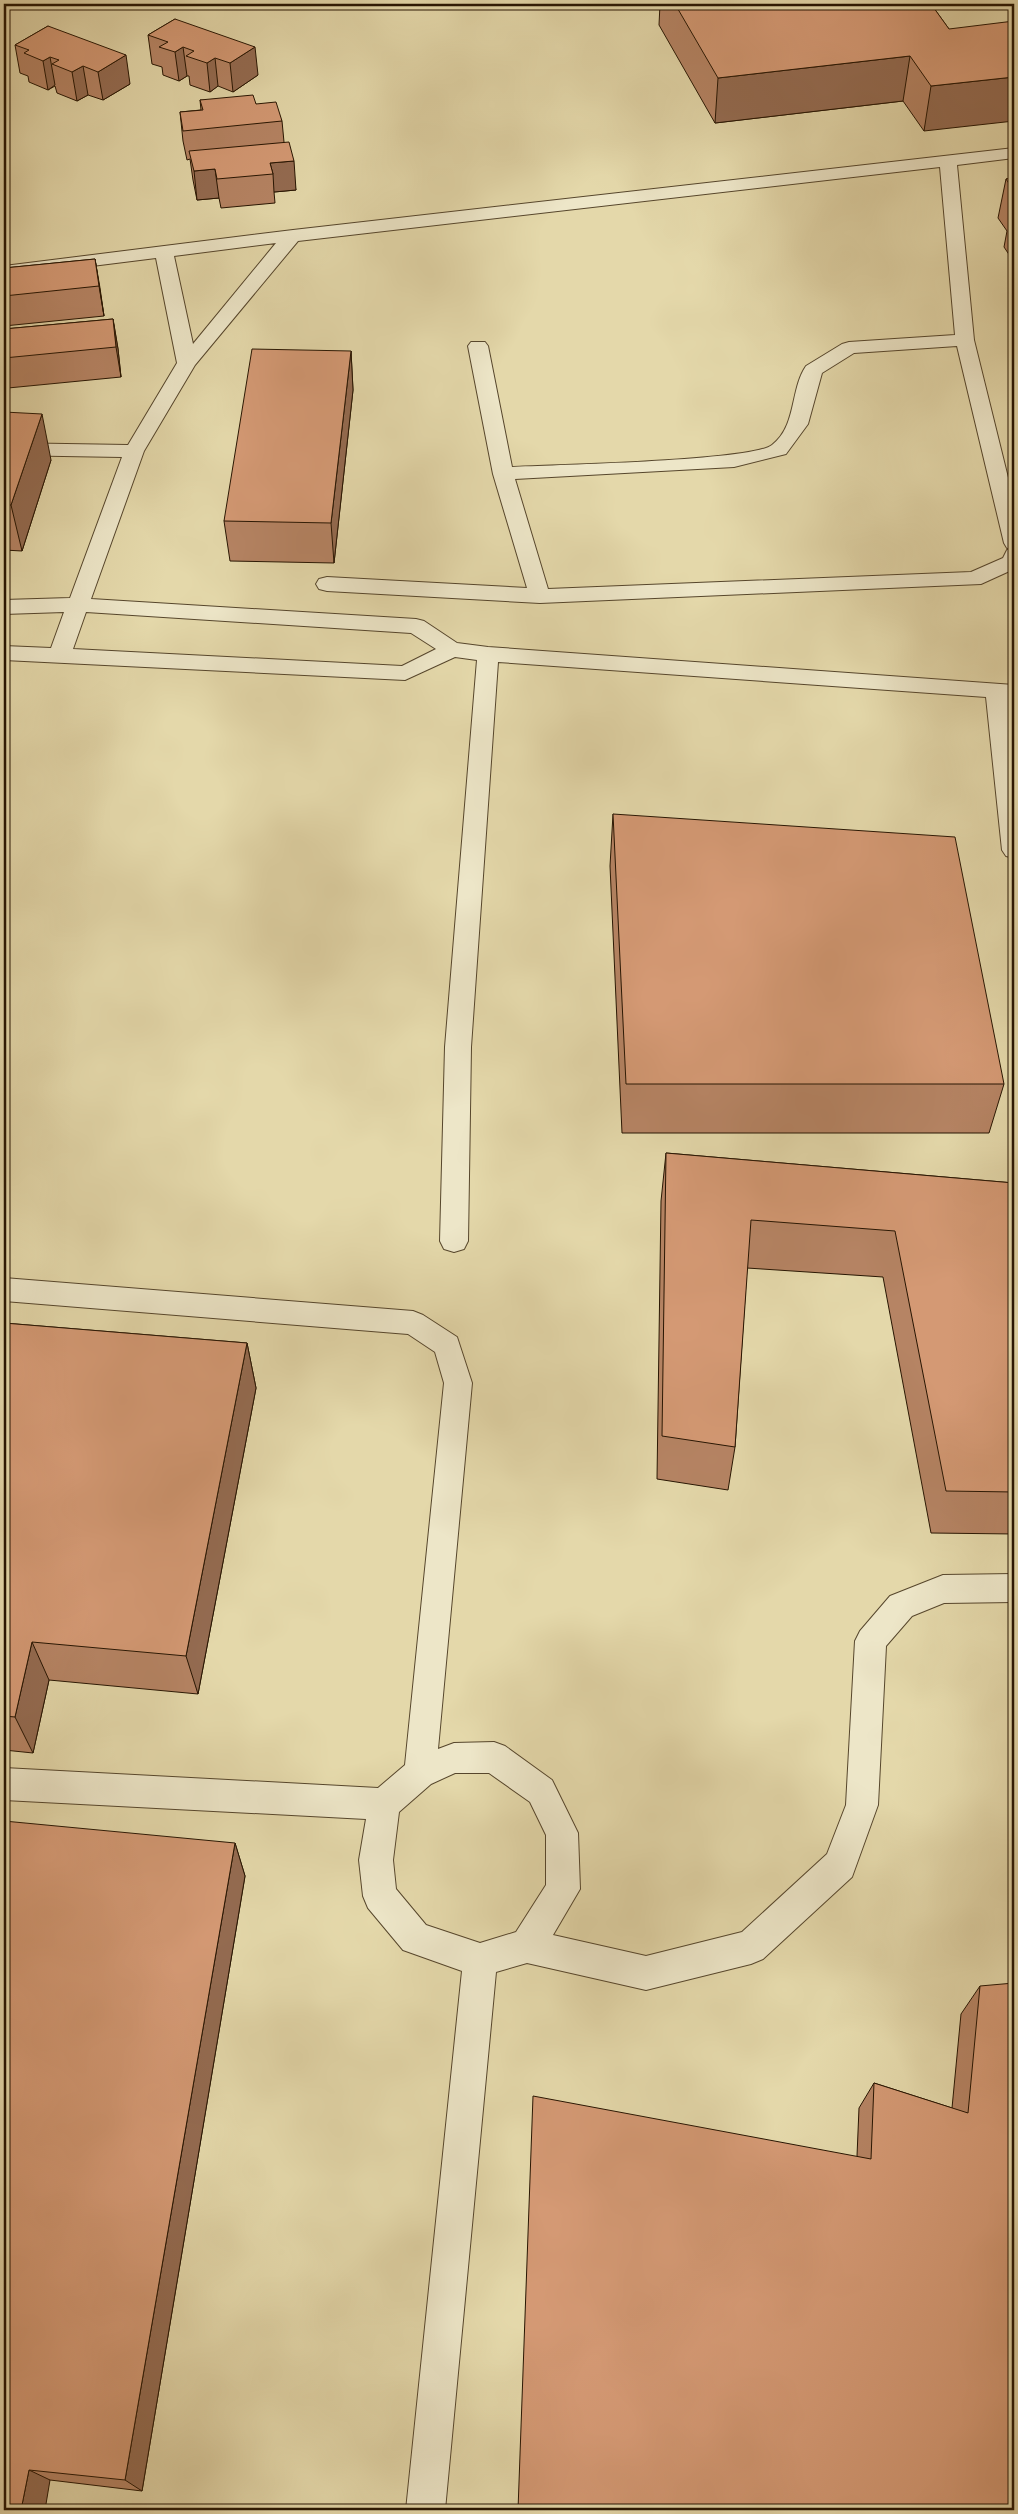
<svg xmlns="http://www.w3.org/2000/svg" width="1018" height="2514" font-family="'Sorts Mill Goudy',serif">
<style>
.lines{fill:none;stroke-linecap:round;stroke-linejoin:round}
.minor-casing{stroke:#56462c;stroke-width:2}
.minor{fill:#ede6c8;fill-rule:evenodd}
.wall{fill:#b68464;stroke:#271502}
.shaded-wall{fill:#946b51;stroke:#271502}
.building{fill:#d49974;stroke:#271502}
</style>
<rect width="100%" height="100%" fill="#e4d8aa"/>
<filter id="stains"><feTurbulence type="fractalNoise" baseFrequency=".004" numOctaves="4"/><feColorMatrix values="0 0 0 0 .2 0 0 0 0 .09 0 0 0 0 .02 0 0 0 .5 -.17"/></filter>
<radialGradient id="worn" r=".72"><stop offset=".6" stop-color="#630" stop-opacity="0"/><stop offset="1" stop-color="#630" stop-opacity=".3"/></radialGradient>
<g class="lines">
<defs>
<path id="minor" d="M1014 148V158L957 165 974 340 1014 502V569L981 584 540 603 327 591 319 589 316 584 319 579 327 577 527 588 493 474 468 346 471 342H485L488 346 512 467C551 465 752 461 772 445 797 426 790 389 806 366L842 344 849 342 955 335 940 167 298 241 195 365 144 451 91 599 416 619 424 621 457 643 488 647 1014 685V699H1008L1014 751V858L1006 856 1002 850 986 697 498 662 471 1047 468 1241 464 1249 454 1252 444 1249 440 1241 445 1047 477 660 455 657 405 680 4 660V646L51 648 64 612 4 614V600L70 598 122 457 4 455V443L128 445 177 363 156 258 4 277V266L293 230ZM276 243 193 344 174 256ZM957 346 1004 543 1007 548 1012 549 1007 550 1003 558 971 572 548 589 515 479 734 467 786 454 808 424 822 373 854 353ZM86 612 411 633 436 649 402 666 73 649Z
M4 1278 413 1311 423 1315 457 1337 472 1383 438 1749 454 1743 494 1742 505 1746 552 1780 578 1833 580 1889 553 1935 646 1956 742 1932 827 1854 846 1805 855 1641 860 1631 890 1596 943 1575 1014 1574V1602L944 1603 912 1616 886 1646 878 1805 852 1877 763 1959 751 1964 646 1990 527 1963 496 1972 445 2510H406L462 1971 403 1950 368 1908 363 1896 359 1860 366 1819 4 1800V1768L378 1788 405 1765 444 1383 435 1352 408 1334 4 1301ZM455 1773H489L530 1802 546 1835V1885L516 1932 480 1943 426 1925 396 1889 393 1860 399 1812 431 1784Z"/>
</defs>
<use href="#minor" class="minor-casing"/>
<use href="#minor" class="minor"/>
</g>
<path class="wall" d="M660 4H931L949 29 924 131 903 101 715 123 659 25Z
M175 19 258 75 233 92 218 86 210 92 190 85 189 76H187L179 81 163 75 162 67 152 64 148 35Z
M48 26 130 84 103 100 88 95 77 101 57 93 55 86 48 90 29 82 28 76 20 73 15 45Z
M200 100 256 104 282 121 284 142 296 190 274 192 275 203 221 208 219 198 197 200 193 180 190 159 187 160 183 141 180 112 201 110Z
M1014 178V262L1004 247 1007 231 998 218 1006 179Z
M95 259 104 316 4 326V268Z
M113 319 118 349 121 377 8 388 4 367V329Z
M351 351 353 390 334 563 230 561 224 521Z
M4 412 51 460 22 551 4 550Z
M613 814 1004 1084 989 1133H622L610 866Z
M666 1153 1014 1183V1534L931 1533 883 1277 747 1268 735 1447 728 1490 657 1479 661 1201Z
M4 1323 247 1343 256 1388 198 1694 49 1680 33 1753 4 1750Z
M235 1843 245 1876 142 2491 50 2480 4 2510Z
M980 1986 1014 2510 857 2156 859 2108 874 2083 952 2108 961 2014Z"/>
<path class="shaded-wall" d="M183 47 187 76 179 81 175 52Z
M255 47 258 75 233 92 230 63Z
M126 55 130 84 103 100 98 72Z
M910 56 903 101 715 123 718 78Z
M50 57 55 85 48 90 43 61Z
M215 58 218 86 210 92 207 63Z
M83 66 88 95 77 101 72 72Z
M1014 77V121L924 131 931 86Z
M294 161 296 190 274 192 273 174 270 163Z
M215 169 219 198 197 200 194 171Z
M95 259 100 288 104 316 99 286Z
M113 319 118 349 121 377 116 347Z
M351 351 353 390 334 563 331 523Z
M42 414 51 460 22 551 11 505Z
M247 1343 256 1388 198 1694 186 1656Z
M32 1642 49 1680 33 1753 15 1717Z
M235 1843 245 1876 142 2491 125 2480Z
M29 2470 50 2480 45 2510H21Z"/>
<path class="building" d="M675 4H931L949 29 1014 21V77L931 86 910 56 718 78Z
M175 19 255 47 230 63 215 58 207 63 186 56 194 51 183 47 175 52 159 47 168 42 148 35Z
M48 26 126 55 98 72 83 66 72 72 52 64 59 60 50 57 43 61 24 53 29 50 15 45Z
M253 95 256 104 276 102 282 121 183 131 180 112 203 110 200 100Z
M289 142 294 161 270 163 273 174 217 179 215 169 194 171 189 151Z
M1014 178V191L1006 179Z
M95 259 99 286 4 296V268Z
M113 319 116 347 4 358V329Z
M252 349 351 351 331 523 224 521Z
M4 412 42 414 11 505H4Z
M613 814 955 837 1004 1084H626Z
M666 1153 1014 1183V1492L946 1491 895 1231 751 1220 735 1447 662 1436Z
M4 1323 247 1343 186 1656 32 1642 15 1717 4 1716Z
M4 1821 235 1843 125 2480 29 2470 21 2510H4Z
M1014 1983V2510H518L533 2096 871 2159 874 2083 968 2113 980 1986Z"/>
<rect width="1018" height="2514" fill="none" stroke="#e4d8aa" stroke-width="20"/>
<rect x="5" y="5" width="1008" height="2504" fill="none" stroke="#271502" stroke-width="2.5"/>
<rect x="10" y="10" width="998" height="2494" fill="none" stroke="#271502"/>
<rect width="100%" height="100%" filter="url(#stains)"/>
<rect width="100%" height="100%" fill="url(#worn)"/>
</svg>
